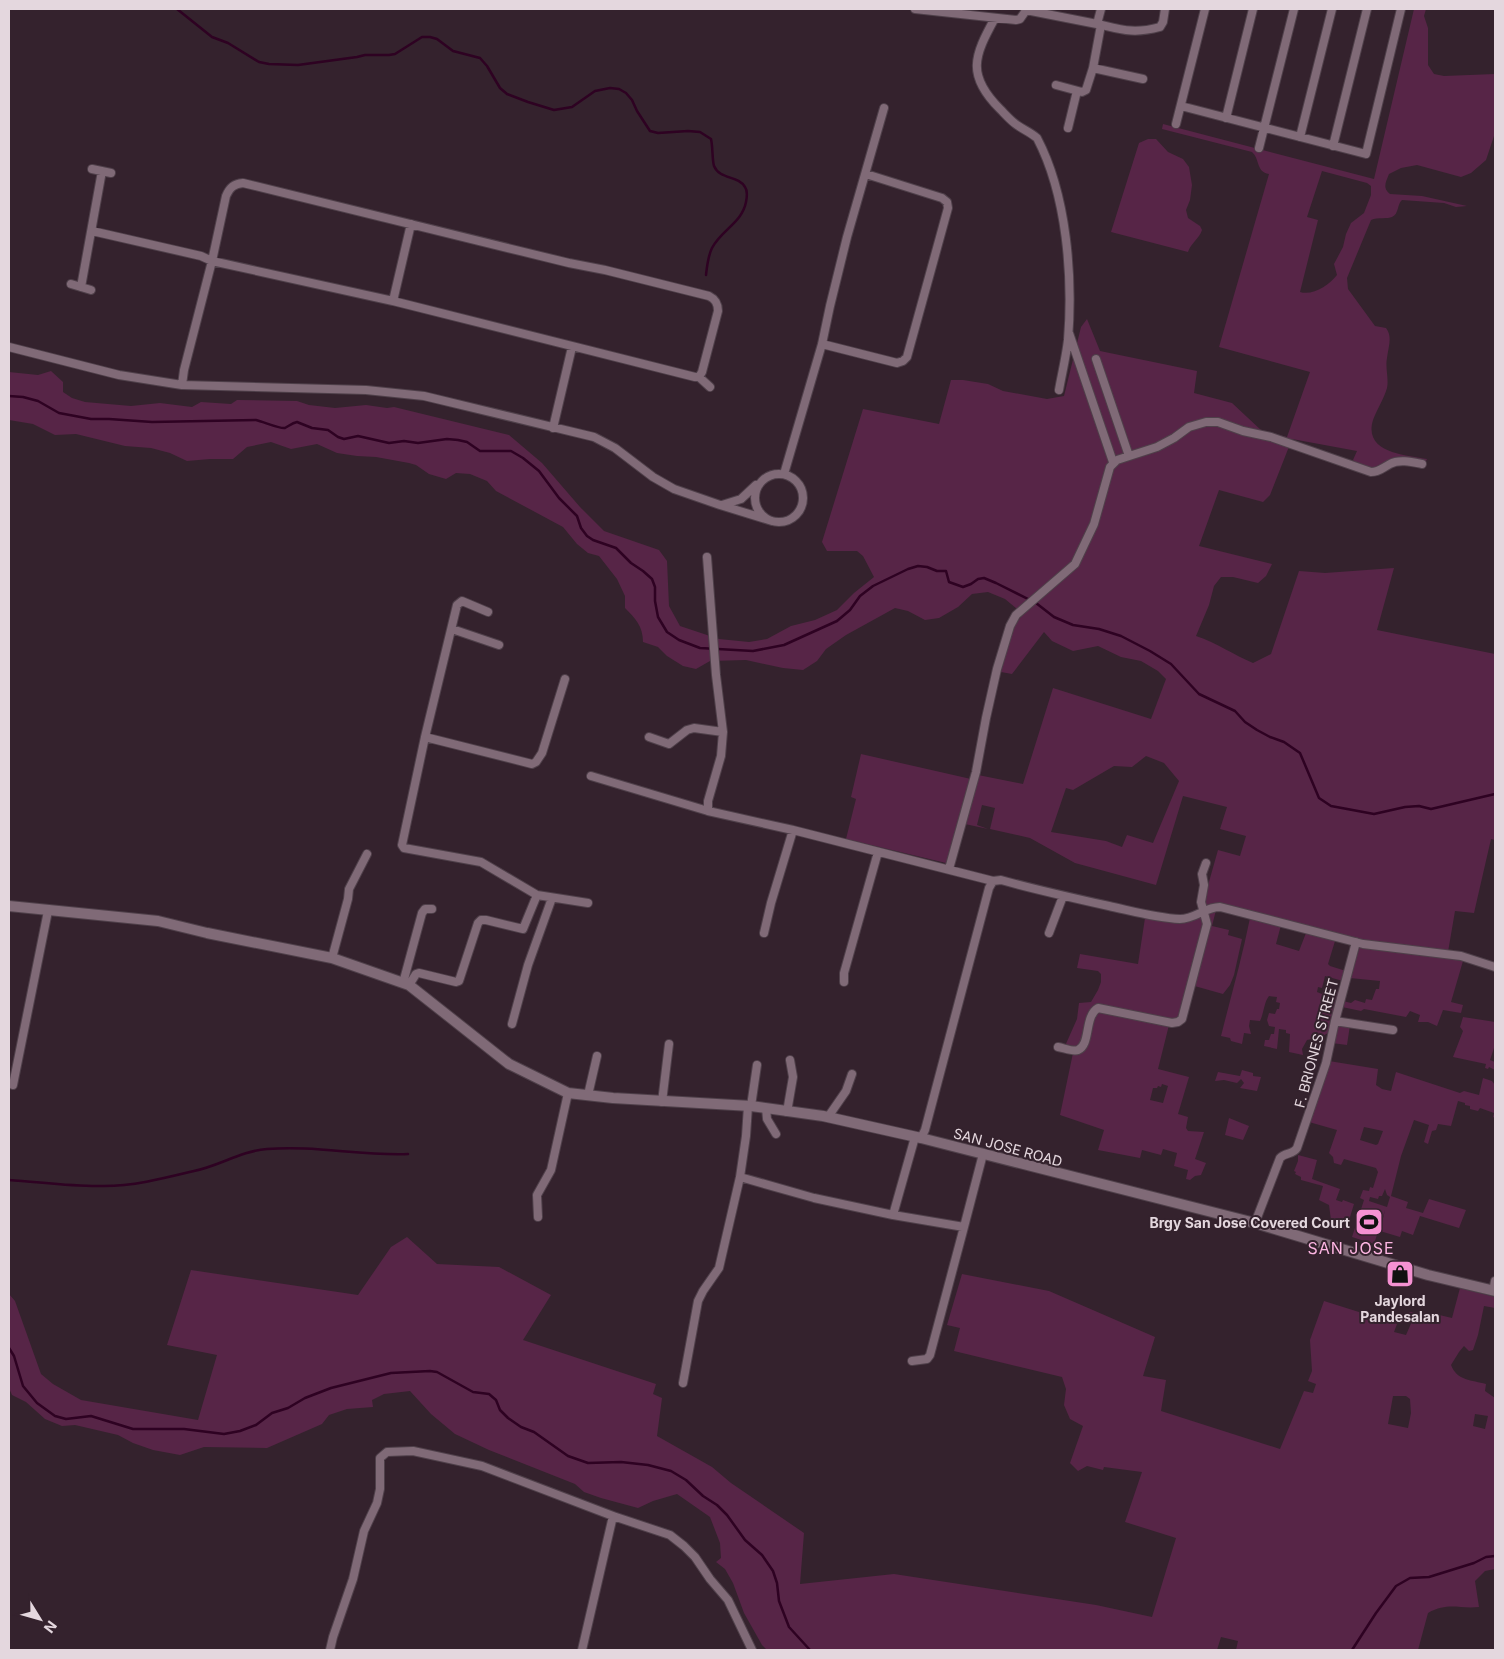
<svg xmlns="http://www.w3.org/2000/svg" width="1504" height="1659" font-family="Inter,sans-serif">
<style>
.green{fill:#572547;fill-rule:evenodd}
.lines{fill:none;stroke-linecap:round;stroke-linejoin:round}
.stream{stroke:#2e0222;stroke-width:2.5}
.minor-casing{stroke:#4f404a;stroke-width:10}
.tertiary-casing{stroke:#4f404a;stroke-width:12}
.minor{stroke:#806a77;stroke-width:8}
.tertiary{stroke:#806a77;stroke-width:10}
.labels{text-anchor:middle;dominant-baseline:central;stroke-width:4;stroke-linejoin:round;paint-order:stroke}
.street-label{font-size:14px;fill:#e4d7de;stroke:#34222d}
.poi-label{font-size:14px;font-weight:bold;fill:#e4d7de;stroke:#34222d;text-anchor:end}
.quarter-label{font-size:16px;letter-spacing:1px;fill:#fdb5e2;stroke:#34222d}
</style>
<rect width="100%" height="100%" fill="#34222d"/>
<path class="green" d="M1414 9H1426L1424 16 1428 28V65L1434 74 1444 76 1495 74 1494 136 1486 160 1471 173 1461 177 1417 165 1401 168 1389 174C1386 182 1382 188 1390 194L1422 196 1467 206 1456 207 1444 203 1402 200C1397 204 1399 214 1392 217 1388 219 1378 217 1371 220L1347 278 1348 289 1375 326 1386 328C1393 337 1388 348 1387 358 1385 367 1389 379 1387 388 1384 399 1377 409 1373 420 1363 453 1406 455 1427 459L1425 463 1392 460 1386 461 1379 469C1371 470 1358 467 1353 460L1357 451 1292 439 1270 495 1263 502 1219 490 1199 546 1272 564 1266 576 1258 583 1233 577H1221L1214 586 1209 605 1196 636C1217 643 1234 655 1253 663L1271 654 1299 571 1325 573 1394 568 1377 630 1495 654V840L1491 839 1474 913 1455 911 1448 952 1367 941 1217 905H1205L1203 903 1218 850 1240 856 1246 836 1220 829 1227 807 1183 796 1156 885 1075 863 1030 838 990 829 995 808 982 805 977 825 988 829 965 824 978 775 1023 784 1053 688 1151 719 1166 679 1158 671 1141 661 1121 657 1098 646 1073 651 1052 641 1044 632 1012 674 1001 672 1013 628 1023 614 1005 599 988 592 972 594 958 607 939 618 925 620 908 611 895 608 846 635 826 649 817 661 803 670 783 668 746 660 710 661 696 669 683 666 667 656 658 647 643 642C643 626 635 618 625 608V596L617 579 599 556 588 553 577 544 563 527 496 491 487 481 470 474 456 473 446 479 429 474 416 465 409 463 376 457 357 456 337 453 317 444 291 449 271 442 247 447 233 459H210L187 461 170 453 151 448 125 446 76 434 55 435 33 424 9 420V372L38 375 51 371 63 382V392L72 398 85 402 131 406 160 403 192 407 201 402 231 404 237 400 297 401 309 405 335 408 366 405 387 408 394 407 509 435 542 463 580 507 604 531 659 550 667 561 669 606 680 626 719 639 749 642 767 639 791 626 815 620 837 610 854 593 874 577 863 556 857 551H827L822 542 863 409 939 424 951 380H963L988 384 1003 391 1047 399 1064 396 1081 327 1087 319 1100 351 1197 371 1194 393 1232 403 1262 431 1287 437 1310 372 1219 347 1269 174C1256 172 1260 159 1252 152L1162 129 1163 124 1374 179ZM1322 171 1367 183 1371 186V195L1364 213 1351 223 1346 234 1343 247 1334 264 1337 275C1329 285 1313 296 1300 292L1318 220 1307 217ZM1146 756 1164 763 1179 781 1153 843 1127 835 1122 847 1106 841 1051 832 1066 788 1073 790 1114 766 1132 767Z
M1148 139H1156L1168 152 1183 159 1189 167 1192 185 1190 200 1186 210 1188 218 1200 226 1202 230C1199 239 1191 243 1188 252L1111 232 1139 143Z
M861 754 971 779 948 862 946 863 846 839 856 799 851 797Z
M1216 910 1212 926 1229 930 1228 935 1242 939 1234 975 1230 985 1223 994 1191 985 1208 913Z
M1201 917 1204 921 1182 1015 1175 1021 1099 1006 1079 1047 1065 1046 1077 1019 1079 1003 1091 1002 1098 990 1101 982V974L1098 971 1077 968 1080 954 1138 964 1145 918Z
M1250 918 1281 925 1276 944 1299 951 1306 933 1335 941 1328 964 1330 966 1346 971 1343 981 1325 976 1322 988 1318 987 1317 992 1322 994 1324 988 1340 992 1328 1033 1321 1037 1307 1040 1302 1049 1303 1055 1289 1052 1290 1034 1286 1033V1030L1279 1029 1277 1049 1264 1046 1265 1040H1269L1271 1034H1274L1275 1027 1269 1026 1267 1020 1269 1013 1275 1014 1277 1009H1279L1280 1003 1276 1002 1277 997 1269 996C1264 1002 1264 1013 1260 1021L1250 1020 1249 1026 1251 1034 1244 1033 1242 1044 1231 1041 1230 1038 1221 1036C1231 996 1242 958 1250 918Z
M1360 946 1463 961 1451 1002 1463 1005 1461 1013 1443 1010 1437 1026 1428 1022H1418L1420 1015 1410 1011 1406 1017 1364 1009 1361 1011 1342 1007 1343 1001 1351 1003 1355 1000 1365 1003 1366 999 1372 1000 1376 989H1379L1380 981 1350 978Z
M1099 1011 1169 1025 1158 1069 1189 1077 1178 1114 1188 1117 1186 1128 1188 1131 1204 1132 1195 1159 1206 1163 1201 1175 1195 1176 1190 1180 1186 1179 1188 1170 1174 1166 1177 1153 1163 1149 1161 1155 1142 1150 1140 1158 1098 1150 1104 1130 1060 1115 1073 1053H1077L1095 1016ZM1162 1084 1168 1086 1163 1103 1150 1100 1153 1088H1157L1158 1086 1161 1087Z
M1463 1017C1474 1019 1485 1020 1495 1022V1045L1490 1060 1495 1062V1070L1489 1067 1488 1069 1485 1068 1486 1064 1453 1057 1463 1031 1460 1027Z
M1335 1025H1350L1347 1045 1332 1043Z
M1329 1061 1378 1069 1376 1085 1382 1089 1391 1091 1396 1072 1460 1093 1464 1091 1479 1095 1483 1078 1492 1081 1495 1085V1118L1493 1117 1494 1113 1480 1108 1478 1111 1470 1109V1106L1465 1105V1103L1458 1101 1451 1126 1438 1124 1436 1130 1432 1131 1428 1144 1424 1142 1429 1125 1414 1120 1401 1156 1391 1196 1408 1202 1406 1208 1423 1213 1429 1199 1466 1210 1459 1228 1420 1216 1413 1235 1402 1231 1400 1237 1380 1231 1385 1210 1374 1244 1352 1237 1364 1200 1360 1198 1363 1190 1369 1191 1370 1187 1373 1188 1378 1172 1376 1168 1344 1159 1341 1165 1334 1163 1333 1157 1329 1153 1337 1130 1309 1122ZM1364 1127 1383 1131 1378 1144 1376 1145 1360 1140ZM1385 1189 1387 1195 1390 1197 1387 1207 1369 1201 1370 1197 1378 1199 1379 1196H1382Z
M1242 1070 1253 1073V1076L1261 1077 1257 1091 1240 1088 1244 1083 1241 1079 1237 1083 1224 1080 1215 1081 1218 1072 1240 1076Z
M1229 1118 1249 1126 1243 1140 1225 1135Z
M1298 1155 1317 1160 1312 1179 1340 1189 1336 1200 1342 1202 1343 1200 1354 1204 1346 1230 1339 1228 1340 1223 1331 1220 1329 1205 1319 1200 1323 1186 1301 1180V1177L1295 1174 1296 1172 1294 1171 1298 1161Z
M407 1237 437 1264 499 1267 551 1295 523 1340 656 1384 653 1394 662 1398 657 1436 712 1467 731 1483 804 1533 800 1584 894 1574 1096 1605 1152 1617 1176 1538 1125 1522 1142 1472 1104 1467 1103 1470 1087 1466 1078 1471 1070 1463 1083 1426 1070 1419 1064 1405 1066 1389 1062 1377 954 1351 960 1328 947 1325 962 1274 1049 1291 1155 1337 1143 1376 1166 1380 1161 1411 1280 1449 1304 1391 1313 1393 1316 1384 1308 1381 1312 1371 1310 1340 1324 1301 1397 1324 1394 1332 1406 1335 1413 1319 1408 1317 1409 1312 1431 1313 1452 1318 1460 1288 1495 1297V1308L1484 1306 1478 1335 1473 1350 1469 1351 1464 1346 1459 1352 1451 1365C1457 1381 1472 1380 1486 1384L1485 1391 1495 1398V1569L1485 1571 1475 1581 1479 1607C1458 1609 1448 1602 1428 1613L1418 1650H1236L1238 1641 1221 1637 1217 1650H767L762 1645 744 1613 733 1583 725 1569 716 1562 721 1558 720 1543 710 1517 677 1494 653 1501 638 1508 601 1498 584 1492 575 1484 489 1450 455 1434 431 1414 410 1391 384 1394 372 1400 373 1407 347 1409 329 1415 322 1424 267 1448 204 1447 180 1455 153 1450 133 1443 118 1435 75 1425 62 1426 45 1419 26 1402 12 1395 9 1388V1294L15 1301 41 1374 53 1384 81 1400 198 1420 217 1355 167 1345 191 1270 358 1295 391 1247ZM1393 1396H1406L1410 1399 1411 1413 1408 1428 1388 1424ZM1475 1414 1488 1416 1485 1429 1473 1426Z"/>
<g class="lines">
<path class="stream" d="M177 9 212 37 228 43 259 62 269 64 298 65 357 57 365 55H389L395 54 422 37H430L437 39 453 51 480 58 487 66 500 88 507 94 528 102 554 110 572 107 595 91 610 88 619 89 626 93 632 100 637 111 650 131 658 133 688 131 700 132 711 139C713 148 712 159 714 166 720 180 738 175 745 187 748 191 747 197 746 202 742 223 721 230 712 248 708 256 707 266 706 275
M9 396 23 397 38 401 59 413 91 419H109L152 422 256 420C264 422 280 429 285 428 289 426 292 423 297 422L312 428 328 430 338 437 344 439 358 436 389 443 404 441 418 443 447 439 458 440 467 442 480 451H511L523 458 539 471 559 498 577 516 581 528 587 536 593 540 616 548 631 563 643 571 652 579 655 587V601L658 617 667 632 679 640 700 648 753 651 784 645 837 621 850 610 860 596 873 586 908 569 918 566 927 567 937 571H946L949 582 963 587 971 584 978 579 984 578 996 583 1036 603 1054 617 1073 625 1099 629 1121 636 1150 651 1171 664 1199 694 1235 711 1245 722 1257 730 1270 737 1284 742 1300 753 1319 798 1331 806 1374 814 1405 807 1419 806 1431 809 1495 794
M9 1180C40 1182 73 1187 104 1186 134 1186 165 1178 194 1171 219 1166 241 1151 267 1149 314 1145 361 1156 408 1154
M9 1348 14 1356 23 1386 37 1403 55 1416 66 1419 91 1416 133 1429H184L224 1434 240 1431 256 1425 272 1413 288 1408 305 1398 331 1388 391 1373 430 1371 437 1372 473 1392 489 1394 496 1400 500 1410 508 1418 521 1427 534 1432 568 1456 588 1463 621 1462 648 1465 671 1471 686 1480 703 1496 717 1505 727 1515 745 1540 762 1555 773 1571 777 1583 779 1601 789 1627 810 1650
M1352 1650 1376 1613 1396 1586 1410 1578 1429 1577 1474 1563 1486 1557 1495 1556"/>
<defs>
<path id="minor" d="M915 9 1016 20 1020 19 1027 9
M1026 10 1097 24 1101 9
M995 18C974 56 966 75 1000 109 1005 114 1011 121 1017 125 1024 130 1030 132 1037 138 1067 195 1073 277 1068 340 1066 357 1062 373 1059 390
M1098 24C1123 30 1134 34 1160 27L1163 22 1165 9
M1093 68 1143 79
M1056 85 1082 92 1086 90 1093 68 1101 25
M1181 106 1366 154 1401 9
M1226 118 1253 9
M1176 124 1205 9
M1068 128 1077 91
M1300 137 1332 9
M1333 146 1367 9
M1259 148 1294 9
M92 169 111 173
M92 231 201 256 212 261 393 301 695 377H699L702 372 718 311C718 303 715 299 709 296L605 270 569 263 243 183C234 184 230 187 226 196L212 261 184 370 182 385
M71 284 91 290
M81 287 102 171
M393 301 411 224
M1069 333 1113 462
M822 344 897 363 903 361 907 357 948 208 947 202 942 198 866 174
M9 347 119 375 182 385 366 390 424 396 594 437 615 448 653 477 674 489 720 505 772 521
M1096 359 1129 456
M699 377 710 387
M553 428 572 347
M755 498a24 24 0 1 1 48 0a24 24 0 1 1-48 0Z
M784 474 822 344 830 306 847 237 884 108
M722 505 741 499 756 485
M707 557 716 675 723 732 721 756 708 801V811L793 830 993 881 1001 880C1037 890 1073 898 1109 906 1132 911 1156 918 1180 919 1195 919 1205 907 1220 907L1363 944 1461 956 1495 967
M488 612 462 601 457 605 425 737 402 845 404 848 481 862 537 895 588 903
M452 629 499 645
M425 737 532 764 536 762 542 753 565 679
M649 737 669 744 687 730 694 728 723 732
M591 776 708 811
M949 869 976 772 986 718 997 669 1010 626 1016 615 1075 564 1094 524 1110 467 1117 460 1157 447 1174 438 1189 427 1206 422H1218L1243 431 1271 437 1371 472C1380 472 1382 468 1390 464 1399 459 1412 462 1422 464
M764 933 771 903 793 830
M1049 933 1063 896
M332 958 348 899 349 889 367 854
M844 982V973L878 852
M403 983 422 913 425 909H432
M409 985 416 974 419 973 456 982 459 981 478 923 481 920H486L523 929 537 895
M1335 1021 1393 1030
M512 1024 528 965 552 898
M1058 1047C1064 1048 1073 1052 1078 1050 1091 1045 1084 1016 1098 1008L1172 1023 1178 1022 1182 1019 1207 924 1201 902 1204 885 1202 874 1206 863
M13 1085 48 911
M588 1095 597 1056
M662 1102 669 1044
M751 1106 757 1065
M766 1108 767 1119 776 1134
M787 1112 793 1077 790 1060
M828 1117 846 1091 852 1074
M921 1138 925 1130 989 888 993 881
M740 1177 814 1198 893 1215 964 1227 983 1154
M893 1215 915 1137
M538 1217 537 1195 551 1170 568 1093
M1255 1223 1280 1158C1285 1152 1293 1155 1297 1148L1326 1063 1335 1021 1356 942
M1493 1291 1495 1281
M912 1361 927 1359 930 1355 964 1227
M683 1383 698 1301 703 1291 719 1268 740 1177 746 1136 748 1106
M330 1650 333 1637 353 1579 364 1531 377 1503 380 1489V1458L387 1452 413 1451 482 1466 613 1516 670 1535 684 1546 695 1557 710 1579 728 1600 752 1650
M582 1650 613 1516"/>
<path id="tertiary" d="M9 906 158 921 207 933 332 958 409 985 509 1064 568 1093 613 1098 751 1106 823 1116 921 1138 1255 1223 1428 1275 1495 1291"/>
</defs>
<use href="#minor" class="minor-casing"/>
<use href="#tertiary" class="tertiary-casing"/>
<use href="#minor" class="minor"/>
<use href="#tertiary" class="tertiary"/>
</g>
<defs>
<symbol id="stadium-square" viewBox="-11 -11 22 22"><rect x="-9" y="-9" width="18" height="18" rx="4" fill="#f591d2" stroke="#34222d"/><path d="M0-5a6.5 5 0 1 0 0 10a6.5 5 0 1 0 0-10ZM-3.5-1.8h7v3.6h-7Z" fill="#111"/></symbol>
<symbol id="shop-square" viewBox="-11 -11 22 22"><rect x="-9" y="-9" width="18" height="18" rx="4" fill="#f591d2" stroke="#34222d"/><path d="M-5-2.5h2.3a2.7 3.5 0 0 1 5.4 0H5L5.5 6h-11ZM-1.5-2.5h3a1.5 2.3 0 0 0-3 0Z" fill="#111"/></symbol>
</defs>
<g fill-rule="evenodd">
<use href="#stadium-square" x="1353" y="1206" width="32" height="32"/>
<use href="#shop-square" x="1384" y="1258" width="32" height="32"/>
</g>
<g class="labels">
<g class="street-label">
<text transform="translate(1316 1043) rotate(-75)">F. BRIONES STREET</text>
<text transform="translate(1008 1147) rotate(15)">SAN JOSE ROAD</text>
</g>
<g class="poi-label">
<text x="1350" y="1222">Brgy San Jose Covered Court</text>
<text x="1400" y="1300" text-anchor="middle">Jaylord<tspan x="1400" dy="16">Pandesalan</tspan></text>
</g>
<g class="quarter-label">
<text x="1351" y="1248">SAN JOSE</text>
</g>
</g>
<rect width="1504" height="1659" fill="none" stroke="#e4d7de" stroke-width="20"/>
<g transform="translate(40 1619) rotate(127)" stroke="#34222d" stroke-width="4" paint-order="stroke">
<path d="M0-4L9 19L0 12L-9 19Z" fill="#e4d7de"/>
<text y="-8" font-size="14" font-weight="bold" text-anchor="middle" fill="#e4d7de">N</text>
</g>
</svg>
